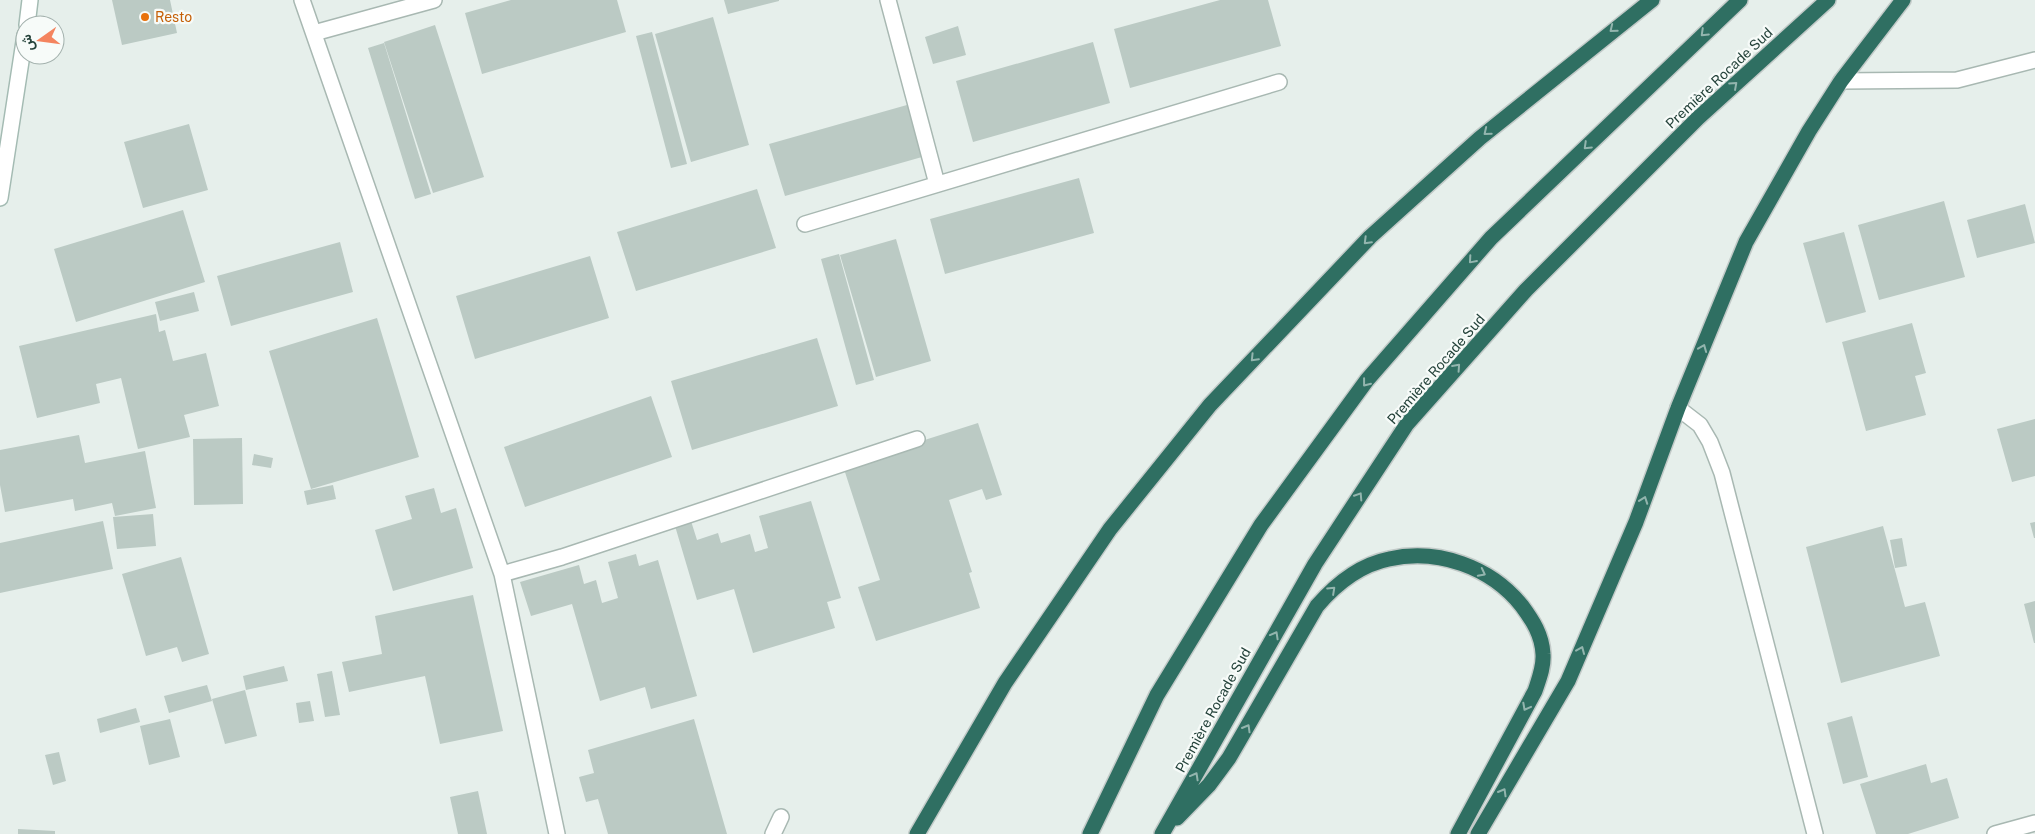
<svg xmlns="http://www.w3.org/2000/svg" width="2035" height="834" font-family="'Public Sans',Vazirmatn,sans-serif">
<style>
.building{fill:#bbcac4}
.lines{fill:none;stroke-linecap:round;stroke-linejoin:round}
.minor-casing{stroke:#a8b8b2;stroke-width:18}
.secondary-casing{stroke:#a4bbb3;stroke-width:18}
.motorway-casing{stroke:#c2cac8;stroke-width:18}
.minor{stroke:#fff;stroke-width:15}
.secondary{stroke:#fff;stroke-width:15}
.motorway{stroke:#2f6f62;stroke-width:15}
.oneway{stroke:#93b5ae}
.food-dot{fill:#e8710a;stroke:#f7fbf9;stroke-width:2}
.labels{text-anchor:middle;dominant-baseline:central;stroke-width:4.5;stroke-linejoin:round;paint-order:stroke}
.food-label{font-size:14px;fill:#c56008;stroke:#f7fbf9;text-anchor:start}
.street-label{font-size:14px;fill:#24423a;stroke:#f7fbf9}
</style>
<rect width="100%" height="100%" fill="#e6efeb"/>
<path class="building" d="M112 0H170L177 33 122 45Z
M511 0H617L626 32 482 74 465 13Z
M724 0H779V1L728 14Z
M1220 0H1268L1281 46 1130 88 1114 29Z
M713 17 749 145 691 162 655 34Z
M435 25 484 177 433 193 384 42Z
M958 26 966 55 933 64 925 37Z
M652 32 687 164 671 168 636 36Z
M1093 42 1110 103 973 142 956 81Z
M384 43 431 194 415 199 368 48Z
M914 103 929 155 785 196 769 144Z
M189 124 208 190 143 208 124 142Z
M1079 178 1094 233 945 274 930 219Z
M757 189 776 248 636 291 617 232Z
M1944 201 1965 277 1879 300 1858 225Z
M2025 204 2035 243 1977 258 1967 220Z
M183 210 205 282 76 322 54 249Z
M1844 232 1866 312 1826 323 1803 243Z
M896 239 931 361 876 377 840 255Z
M340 242 353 292 231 326 217 276Z
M839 254 874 380 856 385 821 259Z
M590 256 609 318 475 359 456 296Z
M194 292 199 311 160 321 155 302Z
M156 314 159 332 165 330 173 361 206 353 219 406 184 415 190 437 138 449 121 378 96 384 100 403 37 418 19 346Z
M377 318 419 457 311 489 269 351Z
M1912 323 1926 373 1915 376 1926 415 1866 431 1842 342Z
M817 338 838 406 692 450 671 381Z
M651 396 672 457 525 507 504 447Z
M2035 419V476L2012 482 1997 429Z
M978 423 1002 495 986 500 982 489 949 500 972 572 969 573 980 608 876 641 858 587 880 580 843 466Z
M79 435 85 463 145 451 156 508 115 516 112 503 75 511 73 499 5 512 0 485V450Z
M242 438 243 504 194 505 193 439Z
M254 454 273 458 271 468 252 465Z
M333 485 336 499 307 505 304 491Z
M434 488 441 513 456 508 473 568 393 591 375 530 412 519 405 496Z
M811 501 841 598 827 602 835 628 753 653 734 589 697 600 675 526 691 521 697 540 718 533 721 543 750 534 755 552 768 548 759 516Z
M153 514 156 546 117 549 113 517Z
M103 521 113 569 0 593V543Z
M2035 522V538H2034L2030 523Z
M1883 526 1905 607 1925 602 1940 656 1841 683 1806 547Z
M1902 538 1907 566 1895 568 1890 540Z
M636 554 639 566 658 560 697 696 651 709 645 687 600 701 572 604 531 616 520 582 579 565 584 584 596 580 602 603 618 598 608 562Z
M181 557 209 654 182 662 177 647 146 656 122 574Z
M473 595 503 731 440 744 425 676 349 692 342 662 382 654 375 616Z
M2035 601V643H2034L2024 604Z
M284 666 288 681 246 690 243 676Z
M332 671 340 715 325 717 317 674Z
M207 685 212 701 169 713 164 696Z
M245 690 257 736 225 744 212 699Z
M310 701 314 721 299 723 296 703Z
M136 708 140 722 100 733 97 719Z
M1852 716 1868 777 1843 784 1827 723Z
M170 719 180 757 149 765 140 726Z
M694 719 727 834H608L598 799 586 802 579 777 594 773 588 750Z
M59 752 66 781 53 785 45 755Z
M1926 764 1931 783 1947 778 1959 818 1908 834H1876L1860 784Z
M478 791 487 834H458L450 797Z
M18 829 55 831V834H18Z"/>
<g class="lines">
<defs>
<path id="minor" d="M302 0 502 574 557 834
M888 0 937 184
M314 33 434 0
M1841 81 1957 80 2035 60
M805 224 1279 82
M1678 408 1700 425 1710 442 1722 473 1815 834
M502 574 562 557 917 439
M773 834 781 817
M1995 834 2035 823"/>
<path id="secondary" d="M27 25 30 0
M0 198 25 35"/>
<path id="motorway" d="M1177 818 1209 785 1229 758 1317 606C1336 584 1359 565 1389 559 1438 548 1491 567 1522 606 1533 621 1542 635 1543 654 1544 667 1539 679 1535 691L1458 834
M917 834 1005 683 1110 529 1210 405 1370 237 1480 138 1652 0
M1090 834 1157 695 1261 525 1367 380 1491 238 1740 0
M1162 834 1315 564 1407 424 1526 290 1698 118 1828 0
M1478 834 1568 681 1636 522 1678 408 1746 242 1809 131 1841 81 1903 0"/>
</defs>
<use href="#minor" class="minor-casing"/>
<use href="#secondary" class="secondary-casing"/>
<use href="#motorway" class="motorway-casing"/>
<use href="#minor" class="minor"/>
<use href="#secondary" class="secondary"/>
<use href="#motorway" class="motorway"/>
</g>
<defs><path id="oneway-chevron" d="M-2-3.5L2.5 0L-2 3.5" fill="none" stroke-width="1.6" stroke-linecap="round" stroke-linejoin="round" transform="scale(1.25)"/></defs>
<g class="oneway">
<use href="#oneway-chevron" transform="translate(1613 29) rotate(141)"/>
<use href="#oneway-chevron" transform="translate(1704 33) rotate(136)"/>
<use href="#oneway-chevron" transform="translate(1734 85) rotate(-42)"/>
<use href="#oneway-chevron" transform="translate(1487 132) rotate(141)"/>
<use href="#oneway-chevron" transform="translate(1587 146) rotate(136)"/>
<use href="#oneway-chevron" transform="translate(1367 241) rotate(135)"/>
<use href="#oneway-chevron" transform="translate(1472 260) rotate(131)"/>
<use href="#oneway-chevron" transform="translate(1703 348) rotate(-68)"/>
<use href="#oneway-chevron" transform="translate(1254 358) rotate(134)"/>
<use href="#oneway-chevron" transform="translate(1457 367) rotate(-48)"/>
<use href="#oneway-chevron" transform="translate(1366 383) rotate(128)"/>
<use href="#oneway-chevron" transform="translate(1359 496) rotate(-57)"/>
<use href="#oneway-chevron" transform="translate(1644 500) rotate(-70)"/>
<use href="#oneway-chevron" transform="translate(1482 573) rotate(27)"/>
<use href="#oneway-chevron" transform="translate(1332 590) rotate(-43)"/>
<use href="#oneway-chevron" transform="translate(1275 635) rotate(-61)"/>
<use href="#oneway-chevron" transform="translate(1581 650) rotate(-67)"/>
<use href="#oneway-chevron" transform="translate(1526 707) rotate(118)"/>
<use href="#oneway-chevron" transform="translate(1247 728) rotate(-60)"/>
<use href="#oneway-chevron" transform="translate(1195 776) rotate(-61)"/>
<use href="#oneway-chevron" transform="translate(1503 792) rotate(-60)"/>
</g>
<circle class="food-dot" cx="145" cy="17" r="5"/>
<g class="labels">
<g class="food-label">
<text x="155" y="17">Resto</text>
</g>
<g class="street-label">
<text transform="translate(1719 78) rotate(-43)">Première Rocade Sud</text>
<text transform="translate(1436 369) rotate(-49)">Première Rocade Sud</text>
<text transform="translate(1213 710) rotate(-61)">Première Rocade Sud</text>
</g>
</g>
<g transform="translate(40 40) rotate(256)"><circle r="24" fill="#f7fbf9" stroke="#a3b1ad"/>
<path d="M0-4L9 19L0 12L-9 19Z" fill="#f4845f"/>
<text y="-8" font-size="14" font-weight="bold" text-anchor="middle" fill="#24423a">ش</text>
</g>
</svg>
